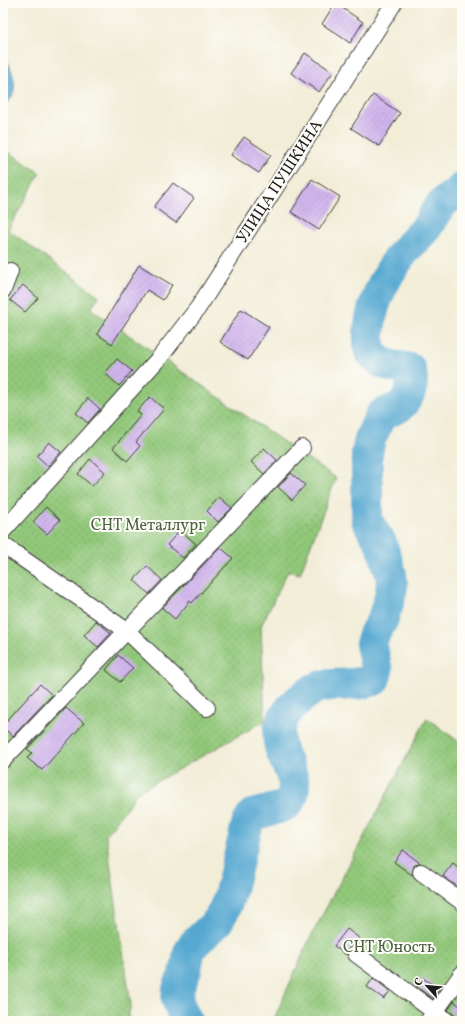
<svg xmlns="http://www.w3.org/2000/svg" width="465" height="1024" font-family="Vollkorn,serif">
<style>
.garden{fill:url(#garden-dots);stroke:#57724b}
.water{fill:#56a8d1;stroke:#396276}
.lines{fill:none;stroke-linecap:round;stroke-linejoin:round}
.river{stroke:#56a8d1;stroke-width:32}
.building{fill:url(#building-hatch)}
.minor-casing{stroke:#3c3b38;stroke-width:18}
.minor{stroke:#fff;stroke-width:16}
.labels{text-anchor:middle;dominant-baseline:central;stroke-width:4;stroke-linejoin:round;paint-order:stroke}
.street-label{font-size:16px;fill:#1c1c1c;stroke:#fdfcf7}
.park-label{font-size:16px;fill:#4b6142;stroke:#fdfcf7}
</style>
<defs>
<pattern id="garden-dots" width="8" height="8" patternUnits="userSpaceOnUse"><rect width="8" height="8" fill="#92c87a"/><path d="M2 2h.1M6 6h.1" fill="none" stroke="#7dab69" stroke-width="1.8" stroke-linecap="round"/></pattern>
<pattern id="building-hatch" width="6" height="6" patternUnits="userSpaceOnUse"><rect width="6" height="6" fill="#d1b6ed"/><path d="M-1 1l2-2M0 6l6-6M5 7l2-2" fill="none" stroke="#b39ccb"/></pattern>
</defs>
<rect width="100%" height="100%" fill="#fdfcf7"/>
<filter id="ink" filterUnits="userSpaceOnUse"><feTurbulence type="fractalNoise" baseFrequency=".025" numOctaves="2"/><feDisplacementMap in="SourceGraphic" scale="8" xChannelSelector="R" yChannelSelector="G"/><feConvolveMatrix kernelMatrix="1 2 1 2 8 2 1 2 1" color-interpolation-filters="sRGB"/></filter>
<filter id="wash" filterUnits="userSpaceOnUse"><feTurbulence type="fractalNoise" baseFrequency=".012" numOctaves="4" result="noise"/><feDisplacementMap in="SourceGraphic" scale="16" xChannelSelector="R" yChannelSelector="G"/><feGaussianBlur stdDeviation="0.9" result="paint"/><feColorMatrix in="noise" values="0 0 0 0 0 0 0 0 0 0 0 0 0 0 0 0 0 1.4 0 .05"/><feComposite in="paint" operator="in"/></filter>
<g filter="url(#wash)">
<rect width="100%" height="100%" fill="#f2edd7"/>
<path class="garden" d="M3 148 40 173 8 230 99 296 91 309 336 478 300 574 288 571 261 626 265 721 138 792 106 835 131 1005 127 1021H3Z
M427 718 462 744V1021H273L309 940Z"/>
<path class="water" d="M3 53C12 69 23 93 3 106Z"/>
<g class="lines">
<path class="river" d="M187 1021 182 1012 177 999 178 989 186 970 189 952 193 945 217 922 223 912 229 897 247 825 252 815C261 812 283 809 289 802 301 785 288 769 282 753 271 724 290 704 314 689 325 683 338 686 350 684 358 684 367 682 374 680L377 671 371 644 375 632 382 621 389 600 392 587 391 574 381 543 373 531 367 520V453L370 439 381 415C386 412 394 410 399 407 410 398 415 383 410 369 399 366 388 368 379 360 376 358 372 354 370 351 369 349 369 345 369 343 367 311 384 277 403 253 410 244 419 237 426 228 431 221 435 212 441 205 447 198 456 195 462 188"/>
</g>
<g id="blocks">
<path class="building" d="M335 3 363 22 350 43 322 24Z
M305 53 333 72 319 92 291 73Z
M373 95 400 113 379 146 351 128Z
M244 137 271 155 259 173 231 155Z
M312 179 340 197 319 230 291 212Z
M173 183 194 198 176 223 154 207Z
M139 265 172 285 163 300 147 290 112 344 97 334Z
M23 285 38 298 25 312 10 300Z
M241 309 269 327 248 360 220 342Z
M117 359 132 371 119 386 105 373Z
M150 397 164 409 136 442 140 446 127 461 113 448 141 415 137 411Z
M88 398 100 409 88 423 76 413Z
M49 442 61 452 48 466 37 456Z
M264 448 277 460 264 474 251 462Z
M90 459 105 472 92 486 78 474Z
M291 473 305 485 292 500 278 487Z
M219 497 232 508 218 522 207 511Z
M46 507 60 520 47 534 33 522Z
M180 530 196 544 183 558 167 545Z
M220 547 233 558 192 603 190 601 175 619 162 608Z
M147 566 162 580 149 594 134 580Z
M96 621 111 633 98 647 84 635Z
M118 655 133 668 120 682 106 670Z
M40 684 52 695 13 736 3 728V725Z
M66 708 84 723 42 770 27 758 32 753 27 749Z
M403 850 420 863 414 866 412 875 394 862Z
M453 863 462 870V890L443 876Z
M347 929 359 938 354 945 349 948 346 955 334 946Z
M373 978 390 991 384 999 367 987Z
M423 978 439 989 433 999 417 987Z
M454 1001 462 1008V1021H456V1017L448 1010Z"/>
</g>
</g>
<g filter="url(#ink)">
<use href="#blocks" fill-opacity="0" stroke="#3c3b38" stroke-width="1"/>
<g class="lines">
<defs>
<path id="minor" d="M3 290 10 271
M3 531 160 357 198 308 394 3
M3 545 127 631 207 708
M3 760 302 448
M421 872 462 902
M356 954 447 1021
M429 1020 462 974"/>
</defs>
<use href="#minor" class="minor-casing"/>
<use href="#minor" class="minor"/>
</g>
</g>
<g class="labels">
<g class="street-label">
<text transform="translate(280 182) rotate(-57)">УЛИЦА ПУШКИНА</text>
</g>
<g class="park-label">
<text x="148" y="526">СНТ Металлург</text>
<text x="389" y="948">СНТ Юность</text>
</g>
</g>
<rect width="465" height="1024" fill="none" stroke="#fdfcf7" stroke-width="16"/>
<g transform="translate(427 986) rotate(297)" stroke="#fdfcf7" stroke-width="3" paint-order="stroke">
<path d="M0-3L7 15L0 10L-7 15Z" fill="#1c1c1c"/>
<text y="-6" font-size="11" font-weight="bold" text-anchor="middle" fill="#1c1c1c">С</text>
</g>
</svg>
